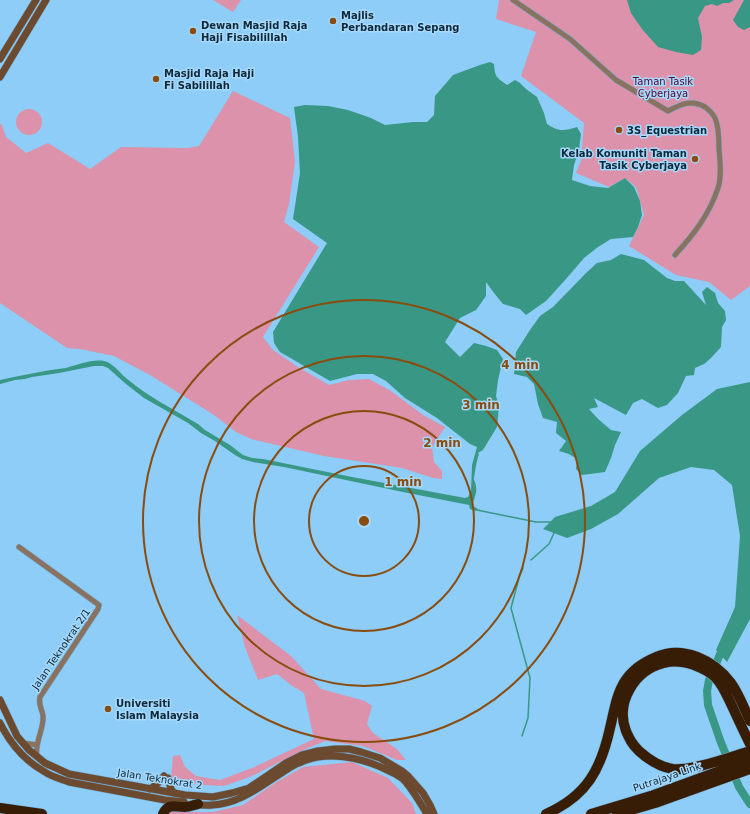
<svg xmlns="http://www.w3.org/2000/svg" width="750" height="814" font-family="'DejaVu Sans',sans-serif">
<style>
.green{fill:#db92aa}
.water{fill:#399785}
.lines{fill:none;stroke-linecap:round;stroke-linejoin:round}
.stream{stroke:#399785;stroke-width:1.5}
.river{stroke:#399785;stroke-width:8}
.street-casing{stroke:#74acd2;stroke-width:6}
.secondary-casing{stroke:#74acd2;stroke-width:8}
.highway-casing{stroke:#74acd2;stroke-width:11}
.street{stroke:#8a7260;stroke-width:5}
.secondary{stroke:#6c4a30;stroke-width:7}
.highway{stroke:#381d06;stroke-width:10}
.ring{fill:none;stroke:#894c0e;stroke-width:2}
.poi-dot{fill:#894c0e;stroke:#a6d9fb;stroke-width:1.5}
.labels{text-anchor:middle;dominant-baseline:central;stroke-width:3;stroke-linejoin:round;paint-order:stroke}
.poi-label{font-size:10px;font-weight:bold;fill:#0e2839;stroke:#a6d9fb;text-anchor:start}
.park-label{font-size:10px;fill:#56032c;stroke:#a6d9fb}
.street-label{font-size:10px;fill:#0e2839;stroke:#a6d9fb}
.centre{fill:#894c0e;stroke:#a6d9fb;stroke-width:2}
.ring-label{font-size:12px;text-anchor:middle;font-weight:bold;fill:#894c0e;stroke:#a6d9fb;stroke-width:3;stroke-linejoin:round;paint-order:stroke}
</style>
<rect width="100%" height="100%" fill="#8dcdf8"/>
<path class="green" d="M213 0H241L233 12Z
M499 0H750V286L731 300 709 282 676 275 629 246 644 215 636 187 625 178 609 187 576 173 581 161 584 123 521 76 536 32 496 19Z
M233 91 290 118 295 162 289 204 284 222 319 247 263 337 273 350 298 367 329 385 349 380 369 379 391 391 423 415 445 427 432 447 434 462 442 471V479L433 478 402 468 324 456 251 439 236 432 214 415 150 375 114 356 80 349 67 348 0 303V124L2 125 6 137 26 153 48 143 90 169 121 147 188 148 199 146Z
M16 122a13 13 0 1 1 26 0a13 13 0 1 1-26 0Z
M237 615 291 656 321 689 365 701 372 706 367 724 373 733 397 749 406 760H397L363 746 325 741 301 751 252 776 224 786 204 785 183 782 176 787 171 779 173 756 180 755 185 767 196 776 220 780 252 768 314 739 304 693 291 685 277 674 258 680 245 647Z
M352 762 388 778 412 803 416 814H168L173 809 181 812H213L243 805 275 783 303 767Z"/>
<path class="water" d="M627 0H734L729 3H723L717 6 712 4 705 6 698 18 702 37 701 50 693 55 676 52 658 47 642 29 631 13Z
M744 0H750V27L744 30 738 27 733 20Z
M490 62 494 64C495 77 496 77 507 85L515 80 520 83 526 89 537 97 544 113 547 124C559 132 564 131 577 127L581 134 579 150 574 165 572 180 590 186 608 188 625 178 634 187 640 201 642 215 638 227 633 237 611 239 598 247 584 258 566 279 546 301 526 315 520 309 503 304 494 293 486 282V296L476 310 460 318 445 342 460 357 474 343 486 346 497 350 503 359 498 380 496 396 499 406 497 427 483 450 478 453 479 454C477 459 474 475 474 480 475 482 476 484 476 487 477 492 475 497 473 502V506L478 509 476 511 470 509 469 505 464 504 403 492 284 467 253 462 242 459 235 455 215 441 201 433 188 423 144 398 126 384 108 368 103 366H94L59 373 32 377 25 379 15 380 0 384V380C17 376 34 373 51 370 56 369 61 369 66 368 77 365 92 359 104 361 113 363 119 372 126 378 147 396 173 409 198 424L205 430 230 445 243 455 252 458 263 459 352 477 465 498 468 497 471 491 472 465 477 447 470 444 437 418 405 398 386 381 373 374H357L330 381 280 352 274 343 273 332 327 243 293 219 300 173 298 137 294 107 305 105 328 106 348 110 371 118 385 125 413 122H427L434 115 435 96 453 75 480 65Z
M621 254 644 260 667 278 675 281H684L706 305 702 292 707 287 715 293 718 303 725 311 726 320 722 327 721 347 711 358 704 364 695 368 694 375 686 376 678 393 667 405 658 408 642 399 633 403 626 415 594 398 598 407 589 409 598 419 611 430 621 432 615 445 611 458 605 472 582 475 576 469 577 459 569 454 559 451 566 441 556 433 557 422 543 418 538 404 534 384 527 377 514 374 516 352 530 330 540 316 553 307 586 273 597 263 611 260Z
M750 382V619L727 662 716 650 735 607 740 536 732 485 714 470 691 467 659 478 618 514 591 529 567 538 543 529 555 517 591 506 615 492 640 451 682 415 717 389Z"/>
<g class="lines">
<path class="stream" d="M477 510 536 522H550
M531 560 549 544 554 533
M522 736 528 718 530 678 511 608 519 578 523 568"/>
<path class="river" d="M724 645 709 680 707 691 708 705 720 740 739 787 750 804"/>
<defs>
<path id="street" d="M513 0 570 39 616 80 668 111C681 104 692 99 705 107 709 110 713 114 715 118 719 127 719 139 719 149 720 161 722 176 718 188 709 215 694 234 675 255
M19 547 99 605 98 609 40 697C38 704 42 709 43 716 44 730 34 743 37 757
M23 743 37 745"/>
<path id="secondary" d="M0 59 36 0
M0 77 46 0
M0 700 17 736 29 750 45 763 69 774 185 795 213 797 232 793 249 788 286 763 302 755 318 751 335 749H349L361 752 380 758 402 771 408 776 423 793 430 805 434 814
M0 723C10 743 25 761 45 772 52 777 61 779 69 782L165 800 184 802
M168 778 171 789 174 793
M150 789 157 784 164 776
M194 804C200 805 206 806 212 805 240 804 260 786 283 772 288 769 293 765 299 763 326 750 361 757 387 770 392 772 398 775 403 779 411 787 421 804 427 814"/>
<path id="highway" d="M750 744C744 732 738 719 732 706 727 696 723 685 715 677 709 671 702 668 694 665 685 662 674 660 664 663 635 670 615 702 626 731 630 740 632 744 639 751 649 760 659 767 673 769 693 771 730 757 750 751
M0 808 42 814
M163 814C168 803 175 807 185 807 190 807 194 805 198 804
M546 814C587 796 601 769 610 728 614 712 616 695 625 681 632 670 644 662 656 657 683 645 714 660 731 683 739 694 744 708 750 721
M591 814 654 795 750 760
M617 814 655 803 750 769"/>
</defs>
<use href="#street" class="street-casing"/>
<use href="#secondary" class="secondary-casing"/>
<use href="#highway" class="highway-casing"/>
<use href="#street" class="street"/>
<use href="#secondary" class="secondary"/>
<use href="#highway" class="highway"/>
</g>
<g class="ring">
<circle cx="364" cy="521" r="55"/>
<circle cx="364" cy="521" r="110"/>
<circle cx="364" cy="521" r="165"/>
<circle cx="364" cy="521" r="221"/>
</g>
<g class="poi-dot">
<circle cx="333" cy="21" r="4"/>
<circle cx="193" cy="31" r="4"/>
<circle cx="156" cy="79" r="4"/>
<circle cx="619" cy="130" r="4"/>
<circle cx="695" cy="159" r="4"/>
<circle cx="108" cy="709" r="4"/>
</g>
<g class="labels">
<g class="poi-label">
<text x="341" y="15">Majlis<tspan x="341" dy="12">Perbandaran Sepang</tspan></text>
<text x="201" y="25">Dewan Masjid Raja<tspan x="201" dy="12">Haji Fisabilillah</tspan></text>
<text x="164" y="73">Masjid Raja Haji<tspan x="164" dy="12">Fi Sabilillah</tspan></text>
<text x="627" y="130">3S_Equestrian</text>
<text x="687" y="153" text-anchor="end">Kelab Komuniti Taman<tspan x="687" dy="12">Tasik Cyberjaya</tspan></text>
<text x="116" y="703">Universiti<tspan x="116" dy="12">Islam Malaysia</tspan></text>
</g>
<g class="park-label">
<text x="663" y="81">Taman Tasik<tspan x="663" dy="12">Cyberjaya</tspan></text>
</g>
<g class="street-label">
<text transform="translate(61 649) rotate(-56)">Jalan Teknokrat 2/1</text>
<text transform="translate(667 777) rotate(-19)">Putrajaya Link</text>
<text transform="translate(160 779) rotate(9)">Jalan Teknokrat 2</text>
</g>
</g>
<circle cx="364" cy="521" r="6" class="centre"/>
<g class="ring-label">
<text x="520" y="369">4 min</text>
<text x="481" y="409">3 min</text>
<text x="442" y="447">2 min</text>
<text x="403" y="486">1 min</text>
</g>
</svg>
